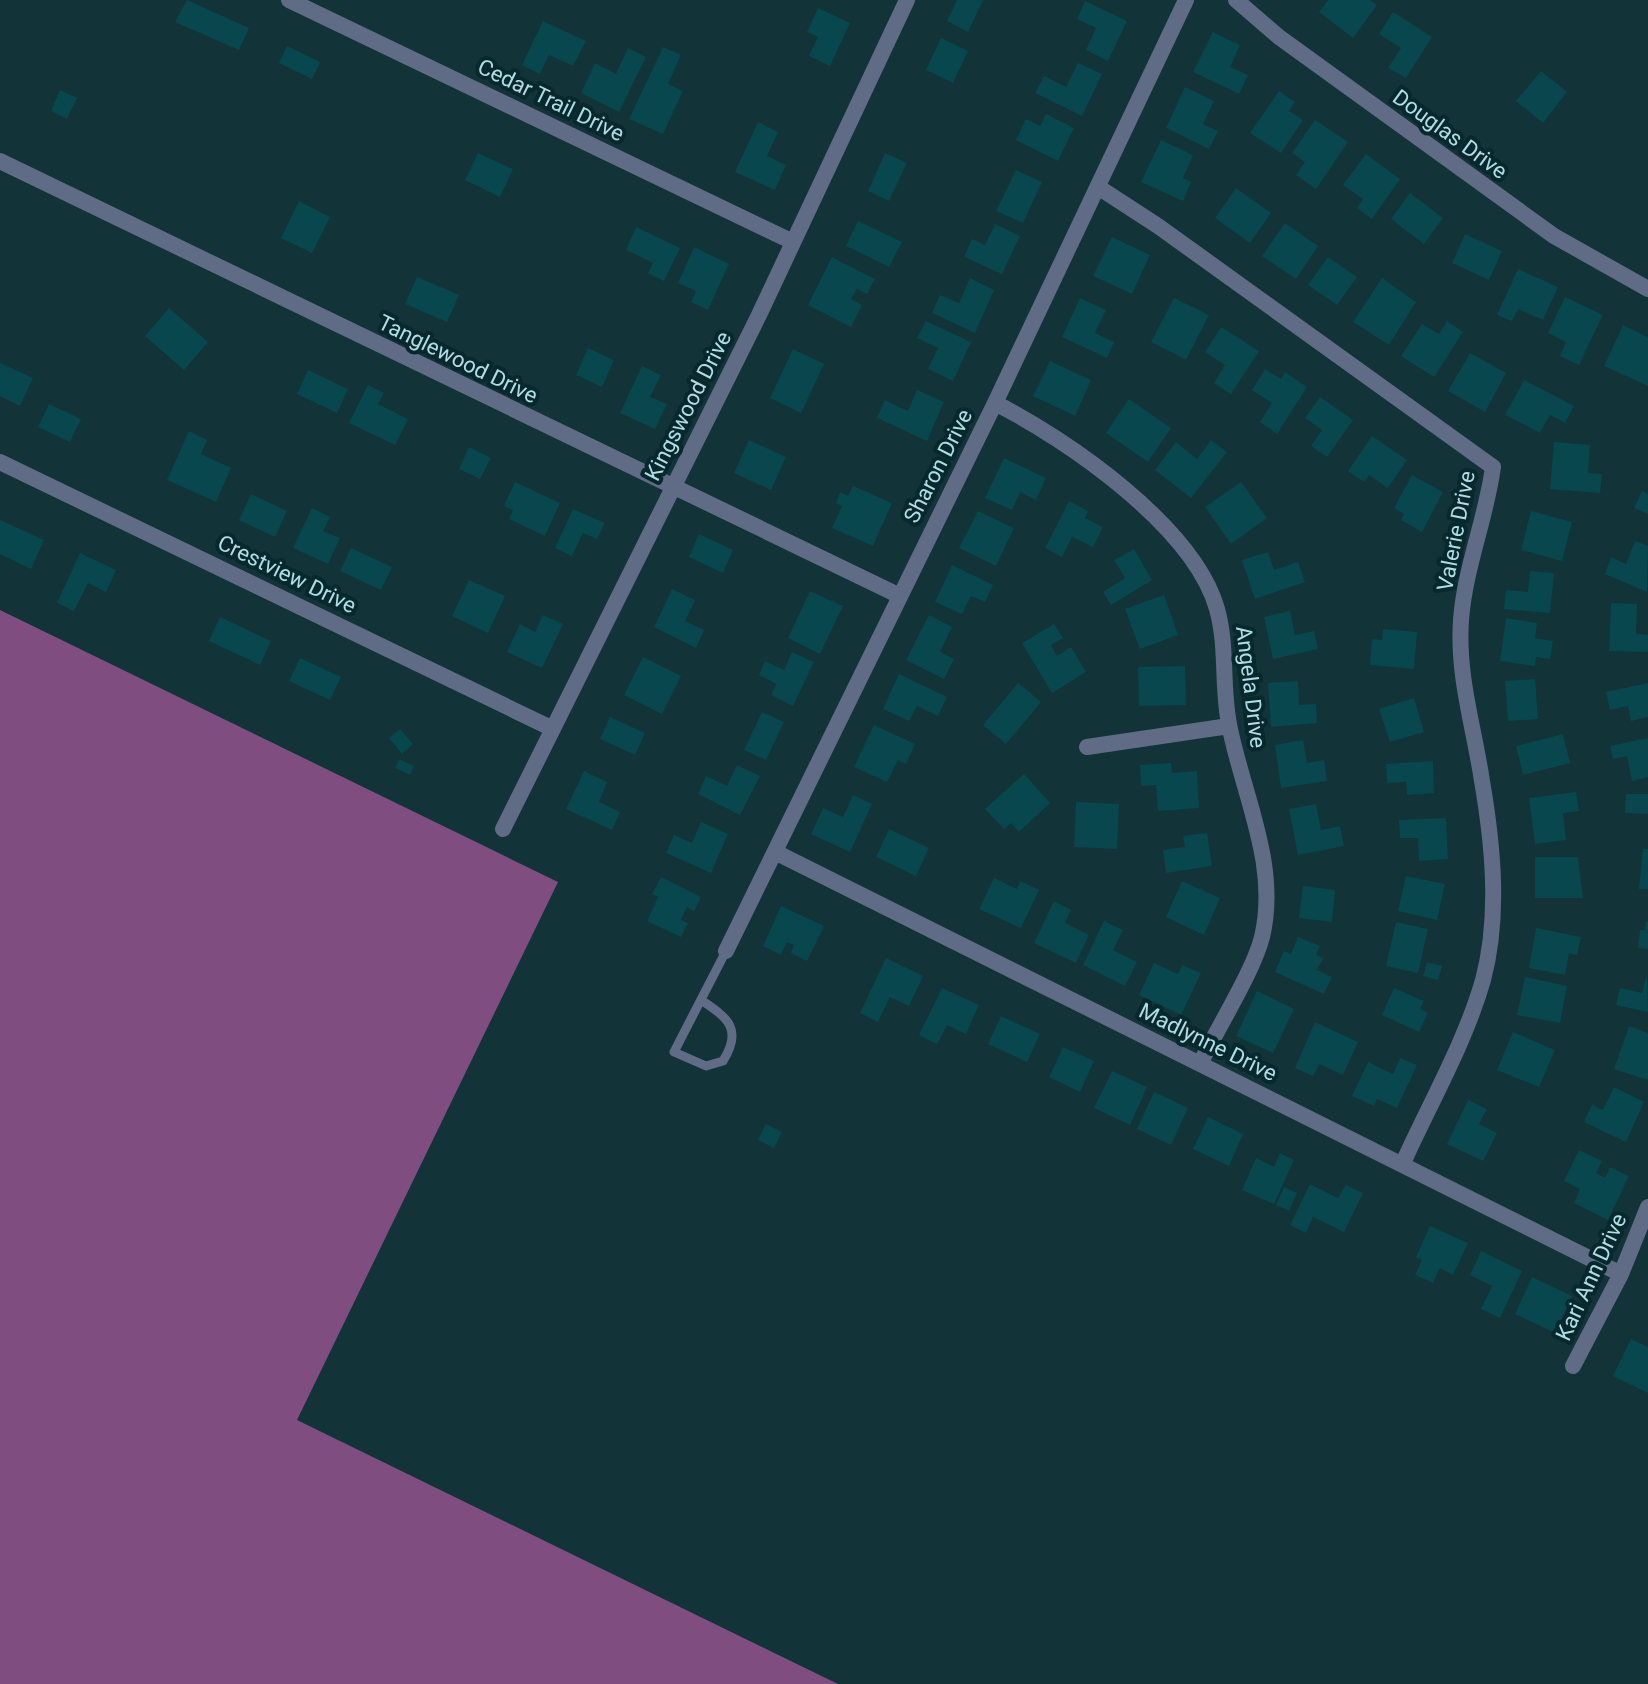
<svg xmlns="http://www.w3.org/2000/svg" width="1648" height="1684" font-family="Roboto,sans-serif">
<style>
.forest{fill:#7f4d80}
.building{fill:#08474e}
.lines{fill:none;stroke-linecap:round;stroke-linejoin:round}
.service{stroke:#606c86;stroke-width:9}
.minor{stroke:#606c86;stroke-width:16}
.labels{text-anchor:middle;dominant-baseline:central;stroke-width:8;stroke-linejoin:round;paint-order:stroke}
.street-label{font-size:22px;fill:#b0dee4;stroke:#07292d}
</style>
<rect width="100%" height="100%" fill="#123337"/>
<path class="forest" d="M0 610 558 882 297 1420 838 1684H0Z"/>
<path class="building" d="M187 0 249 28 239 50 175 22Z
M957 0H983L968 32 947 21Z
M1328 0H1370L1377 5 1353 38 1319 12Z
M1085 1 1127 21 1108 61 1086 50 1096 28 1077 19Z
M818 8 850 23 830 66 809 56 818 37 807 32Z
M1393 12 1432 37 1406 78 1388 68 1401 48 1379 34Z
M543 21 586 41 573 66 549 55 540 74 522 65Z
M1213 32 1240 45 1230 67 1248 75 1239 94 1193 72Z
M941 38 968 51 953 83 926 70Z
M287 46 320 62 312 79 279 63Z
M663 47 681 55 668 84 683 91 663 134 629 119Z
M628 48 646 57 619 112 581 93 595 63 616 74Z
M1078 63 1102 74 1082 116 1035 93 1044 76 1066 87Z
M1541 71 1567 92 1543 123 1516 101Z
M1185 87 1214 101 1203 124 1218 131 1209 149 1166 128Z
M60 90 77 98 67 119 51 111Z
M1279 91 1295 102 1289 111 1303 120 1281 153 1250 133Z
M1046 114 1074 128 1058 161 1016 140 1026 119 1040 126Z
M1315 120 1348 142 1316 189 1296 175 1305 162 1292 153Z
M758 122 778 132 767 156 786 165 775 190 735 172Z
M1161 140 1193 155 1183 178 1191 182 1183 201 1141 182Z
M478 153 513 169 500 197 465 180Z
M885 153 907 163 889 201 868 191Z
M1366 154 1400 179 1372 219 1357 208 1363 199 1343 185Z
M1016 170 1042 182 1023 223 996 211Z
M1236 188 1271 213 1250 243 1215 218Z
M1410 193 1443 218 1424 244 1391 219Z
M299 201 330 217 312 253 281 238Z
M858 221 902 242 889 267 846 246Z
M1285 223 1318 246 1296 279 1262 256Z
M995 224 1020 236 1002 274 964 257 972 239 985 245Z
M636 227 680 248 664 281 648 273 653 263 626 250Z
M1465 234 1502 251 1489 280 1452 263Z
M1112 237 1150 255 1132 294 1093 276Z
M694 247 729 264 708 310 691 302 696 291 678 283Z
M832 257 875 279 867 294 857 289 851 299 862 305 851 327 808 305Z
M1328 257 1357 277 1337 305 1308 285Z
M1518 269 1558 287 1543 320 1518 309 1512 321 1497 315Z
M417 277 459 295 447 322 405 304Z
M970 278 994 290 975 333 932 313 940 295 959 303Z
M1382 278 1416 302 1389 345 1353 322Z
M1565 297 1603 315 1579 365 1560 356 1566 342 1548 333Z
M1080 298 1106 310 1095 333 1114 342 1107 358 1062 337Z
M1174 298 1209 315 1186 360 1151 342Z
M169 308 208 342 184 370 145 336Z
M926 321 971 342 953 381 928 369 938 348 917 338Z
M1447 321 1463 332 1434 377 1401 356 1422 324 1439 334Z
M1623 325 1648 337V386L1604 366Z
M1221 327 1259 351 1231 394 1214 383 1225 365 1205 352Z
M588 348 614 360 602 387 576 375Z
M793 349 824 364 801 413 770 398Z
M1470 353 1506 373 1485 412 1448 391Z
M1050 361 1091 380 1075 416 1033 396Z
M0 363 33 378 20 406 0 396Z
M642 366 661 375 650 397 667 404 655 429 620 413Z
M1265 369 1281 379 1285 372 1307 387 1277 434 1260 422 1272 403 1252 390Z
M308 370 348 389 337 413 297 394Z
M1524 380 1574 406 1565 423 1550 415 1540 433 1505 415Z
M368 385 384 393 378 404 408 419 395 445 349 423Z
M917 390 944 402 927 441 877 418 885 400 908 411Z
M1320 397 1353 420 1327 457 1311 446 1322 430 1305 418Z
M1129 399 1171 428 1148 462 1106 433Z
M49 404 81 419 70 442 38 427Z
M189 431 207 440 201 454 231 468 216 502 167 480Z
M1372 436 1407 460 1388 488 1369 475 1364 482 1348 471Z
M749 440 786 457 771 490 734 473Z
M1211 440 1227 452 1191 498 1155 470 1176 442 1197 459Z
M1554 442 1590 445 1588 473 1602 474 1600 493 1550 489Z
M469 447 491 458 480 479 459 469Z
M1004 458 1046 478 1036 500 1020 492 1012 510 985 498Z
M1412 475 1443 492 1422 532 1401 520 1404 514 1394 508Z
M515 482 560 503 545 536 509 519 513 510 504 506Z
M1241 482 1267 518 1231 544 1205 507Z
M853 486 892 503 873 546 832 528 842 506 836 503 840 492 848 496Z
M1642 491 1648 494V514L1634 508Z
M251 494 287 511 275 537 239 520Z
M1069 501 1088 511 1085 518 1103 527 1093 547 1072 537 1062 557 1045 548Z
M312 508 330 517 323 531 340 538 328 564 293 548Z
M573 509 605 523 597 539 583 533 572 556 555 548Z
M978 511 1014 528 996 566 959 548Z
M1531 511 1572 522 1562 561 1521 550Z
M0 520 44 540 31 569 0 554Z
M699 534 733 550 723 573 689 557Z
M1635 541 1648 546 1647 592 1605 574 1611 557 1626 564Z
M351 548 392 567 381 590 340 571Z
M1134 549 1152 580 1111 605 1103 592 1125 578 1114 560Z
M1268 552 1274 570 1298 562 1305 582 1255 599 1242 560Z
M80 553 116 570 106 592 88 583 74 611 57 603Z
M952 565 993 585 985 602 971 596 962 614 935 602Z
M1530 571 1554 573 1550 613 1504 609 1506 590 1528 592Z
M469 580 505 596 488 633 452 616Z
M672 589 695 600 685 621 704 630 696 648 654 627Z
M810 591 843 606 820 654 788 638Z
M1164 595 1178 635 1140 649 1125 609Z
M1611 603 1637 604 1636 634 1648 635V652L1609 651Z
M1290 611 1295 635 1314 631 1318 649 1273 659 1264 617Z
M543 615 563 624 542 668 507 652 520 624 535 632Z
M929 615 952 627 940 652 954 659 944 679 906 660Z
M220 617 271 641 260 665 209 641Z
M1506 618 1537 623 1535 638 1553 641 1550 659 1536 657 1535 666 1500 661Z
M1054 624 1063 638 1051 645 1057 656 1071 647 1086 672 1052 693 1022 643Z
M1383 629 1417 632 1414 669 1370 665 1372 639 1382 640Z
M792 652 814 662 793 706 771 695 776 684 759 675 765 661 784 670Z
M643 657 681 676 662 714 624 695Z
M300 658 341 677 330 700 289 681Z
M1185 666 1186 705 1139 706 1138 667Z
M899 674 947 697 938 716 917 706 909 721 883 709Z
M1535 679 1538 719 1508 721 1505 681Z
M1298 681 1299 705 1316 704 1317 723 1271 727 1268 683Z
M1018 683 1041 702 1006 744 983 725Z
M1648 683V717L1631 721 1628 706 1610 710 1606 692Z
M1414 698 1424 732 1390 742 1379 709Z
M762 712 784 722 766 760 744 750Z
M610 717 645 733 635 755 600 739Z
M874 725 915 744 906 764 898 760 887 782 854 767Z
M400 729 413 744 402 754 389 738Z
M1563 734 1570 763 1523 775 1516 746Z
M1648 738V777L1632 781 1627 756 1613 759 1610 746Z
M1303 740 1307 763 1324 760 1327 781 1281 788 1275 745Z
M399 759 414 766 410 775 395 768Z
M1433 761 1434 793 1407 795 1406 782 1387 783 1386 764Z
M1171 763 1172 773 1197 771 1199 808 1158 811 1156 785 1141 786 1140 765Z
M737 765 760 776 740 815 698 794 706 776 727 786Z
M584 771 607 782 599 802 620 812 612 830 566 809Z
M1024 774 1050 803 1019 832 1011 823 1004 829 985 809Z
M1576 792 1579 811 1563 813 1566 840 1535 844 1529 798Z
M1626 794H1648V814L1625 813Z
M853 795 872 804 850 852 811 834 823 808 843 817Z
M1076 802 1119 804 1117 849 1074 847Z
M1316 804 1321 830 1340 826 1344 846 1298 855 1289 809Z
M1446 818 1448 859 1419 861 1418 838H1400L1399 820Z
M701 822 728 834 711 873 666 853 674 835 692 843Z
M889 829 929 848 916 876 876 857Z
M1207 833 1212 866 1166 873 1163 850 1185 847 1183 836Z
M1643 849H1648V889H1639Z
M1535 857H1578L1583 898H1535Z
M1406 876 1445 884 1437 920 1398 911Z
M661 877 701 897 694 911 687 907 681 920 688 923 681 937 647 921 658 897 652 894Z
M994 878 1017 889 1020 881 1039 890 1021 928 979 909Z
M1182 881 1220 898 1204 935 1166 917Z
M1303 886 1335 890 1332 922 1299 918Z
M1054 901 1071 910 1065 923 1089 935 1076 963 1034 943Z
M781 906 824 926 807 961 791 953 794 945 787 942 781 955 763 946Z
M1104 921 1123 930 1113 950 1137 962 1125 986 1083 965Z
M1646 921H1648V949L1638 948 1640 930H1645Z
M1396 922 1428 929 1418 973 1386 966Z
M1536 928 1581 937 1577 955 1569 953 1565 975 1529 968Z
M1298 937 1320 946 1316 955 1323 958 1317 970 1332 977 1324 994 1275 972 1284 951 1291 954Z
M886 958 923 976 909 1006 890 997 878 1022 860 1013Z
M1427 962 1442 966 1438 980 1423 976Z
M1154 963 1178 974 1182 965 1201 973 1181 1015 1139 995Z
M1647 974 1648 1012 1616 1005 1620 988 1642 993Z
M1525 977 1567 986 1560 1023 1517 1015Z
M942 988 979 1005 966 1034 947 1025 937 1044 919 1035Z
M1394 988 1424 1001 1420 1009 1428 1013 1419 1032 1382 1015Z
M1257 991 1294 1009 1273 1053 1236 1036Z
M1001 1016 1040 1034 1027 1062 988 1044Z
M1315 1022 1358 1042 1343 1075 1319 1064 1313 1076 1295 1068Z
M1629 1026 1648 1033V1080L1614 1069Z
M1513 1032 1555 1050 1539 1087 1497 1070Z
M1063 1047 1094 1061 1080 1092 1049 1077Z
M1400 1058 1417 1065 1397 1108 1377 1099 1374 1106 1352 1096 1368 1062 1393 1074Z
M1112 1071 1147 1087 1130 1125 1094 1108Z
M1614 1087 1644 1102 1626 1142 1584 1122 1592 1105 1603 1110Z
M1154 1092 1188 1108 1171 1145 1137 1129Z
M1468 1100 1487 1109 1479 1124 1497 1133 1483 1161 1447 1144Z
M1208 1117 1243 1134 1229 1166 1193 1149Z
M766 1124 782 1132 774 1148 758 1140Z
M1579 1150 1602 1161 1596 1173 1605 1178 1610 1167 1629 1176 1608 1220 1574 1203 1580 1189 1564 1181Z
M1280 1153 1294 1160 1274 1204 1242 1190 1256 1158 1274 1167Z
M1310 1184 1338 1198 1346 1185 1363 1193 1344 1232 1313 1217 1306 1233 1290 1225Z
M1284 1187 1297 1193 1289 1211 1276 1205Z
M1430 1226 1468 1243 1453 1275 1440 1268 1433 1283 1415 1275 1422 1260 1416 1257Z
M1481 1251 1522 1271 1500 1318 1481 1309 1492 1286 1470 1275Z
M1532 1277 1572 1296 1555 1333 1515 1314Z
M1631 1339 1648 1347V1393L1613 1376Z"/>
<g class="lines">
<path class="service" d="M701 1000C728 1018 743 1029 723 1061L706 1066 674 1052 726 951"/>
<path class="minor" d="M289 0 793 242
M1236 0 1279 37 1554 236 1648 289
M0 161 898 595
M1098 187 1158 226 1493 467C1486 519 1465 567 1461 620 1457 676 1474 727 1482 781 1493 845 1500 917 1483 980 1465 1043 1430 1103 1403 1163
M995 403C1068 440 1194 527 1217 609 1228 648 1221 690 1230 729 1244 797 1279 866 1262 937 1254 970 1217 1029 1201 1062
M0 462 553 729
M1087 747 1229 726
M503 829 759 315 907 0
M775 852 1621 1274
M726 951 995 403 1186 0
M1573 1366 1621 1274 1648 1207"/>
</g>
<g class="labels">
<g class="street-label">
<text transform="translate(551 100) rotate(26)">Cedar Trail Drive</text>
<text transform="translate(1450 134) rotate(36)">Douglas Drive</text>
<text transform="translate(458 359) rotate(26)">Tanglewood Drive</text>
<text transform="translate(688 406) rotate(-63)">Kingswood Drive</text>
<text transform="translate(938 466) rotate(-63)">Sharon Drive</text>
<text transform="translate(1456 531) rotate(-79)">Valerie Drive</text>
<text transform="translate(287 574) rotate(26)">Crestview Drive</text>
<text transform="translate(1251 687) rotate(83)">Angela Drive</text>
<text transform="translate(1208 1042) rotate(26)">Madlynne Drive</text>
<text transform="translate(1591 1277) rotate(-65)">Kari Ann Drive</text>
</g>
</g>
</svg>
